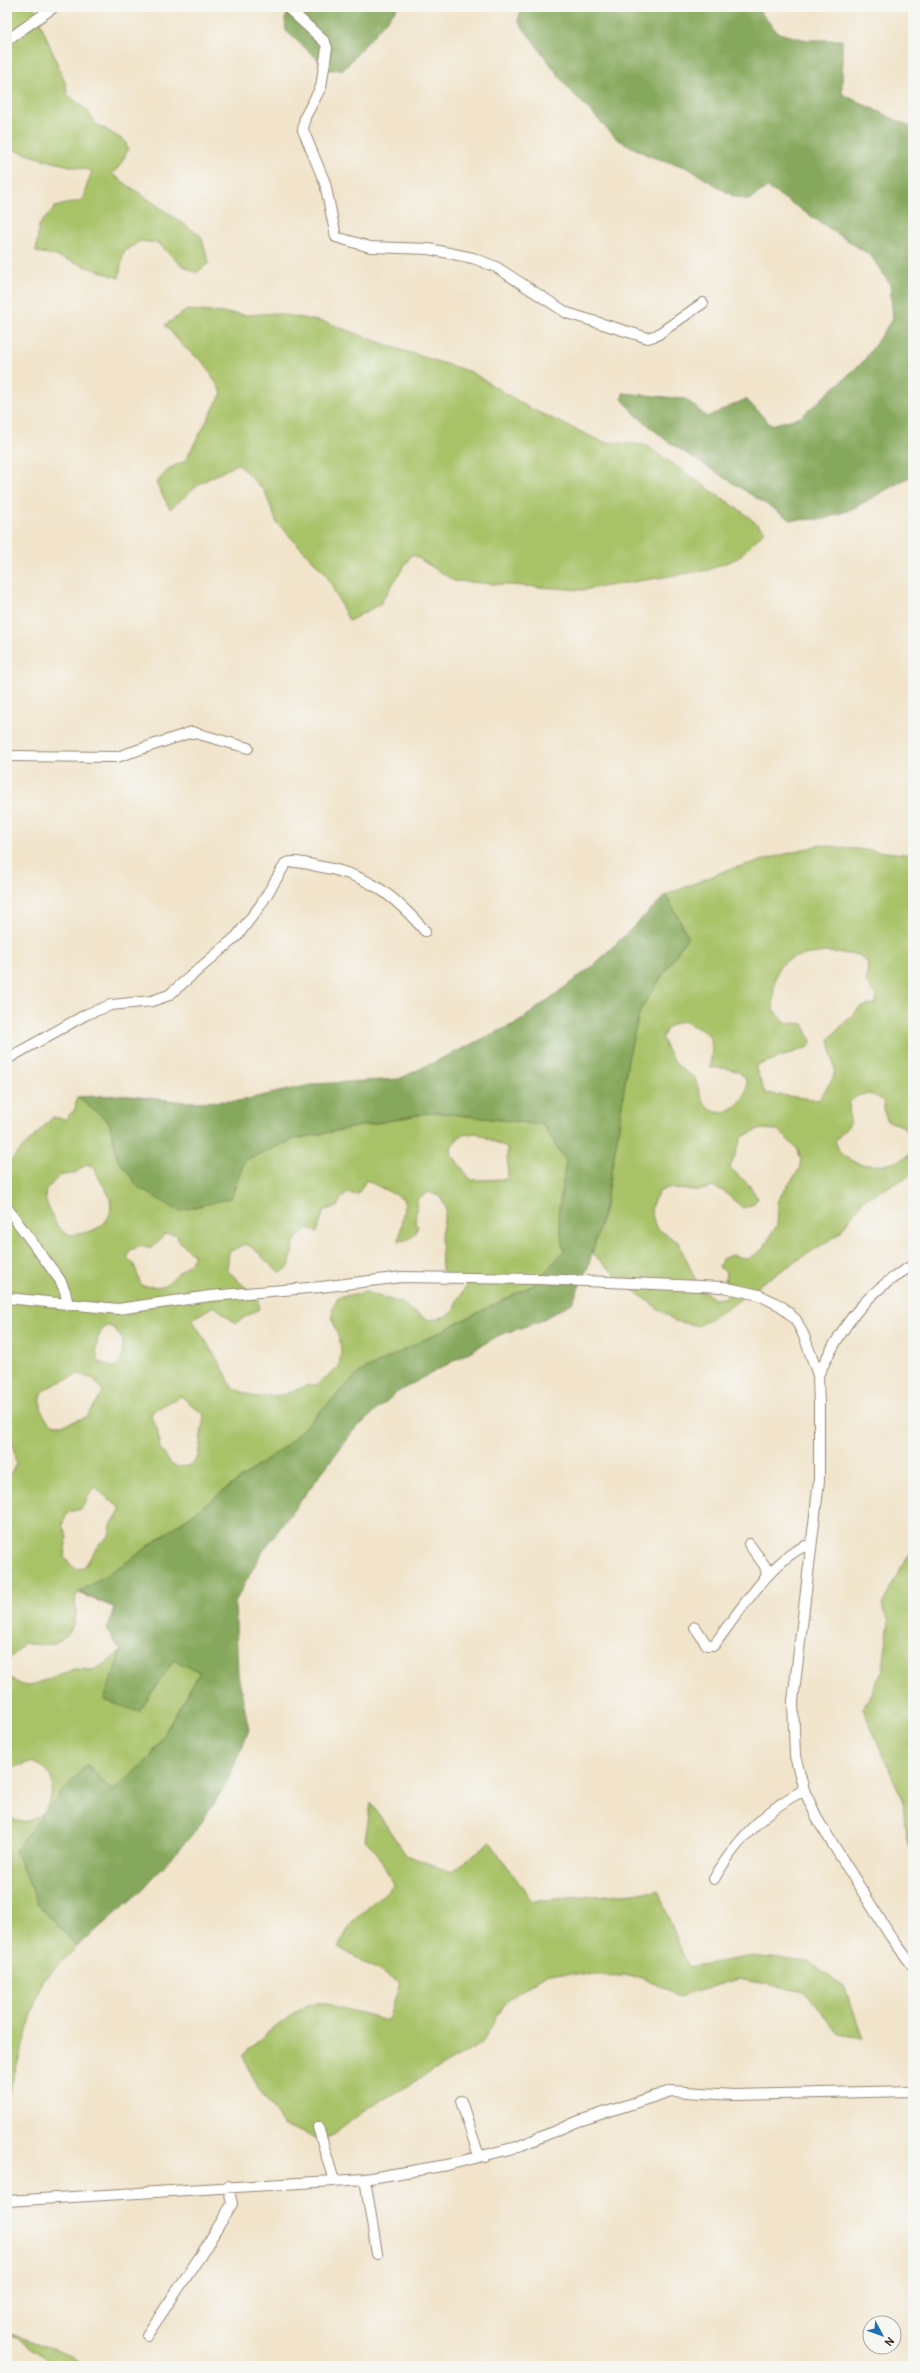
<svg xmlns="http://www.w3.org/2000/svg" width="920" height="2373" font-family="Pangolin,sans-serif">
<style>
.green{fill:#a8c268;stroke:#727643;fill-rule:evenodd}
.forest{fill:#86a85c;stroke:#60693d}
.lines{fill:none;stroke-linecap:round;stroke-linejoin:round}
.minor-casing{stroke:#968774;stroke-width:12}
.minor{stroke:#fff;stroke-width:10}
</style>
<rect width="100%" height="100%" fill="#f6f6f2"/>
<filter id="ink" filterUnits="userSpaceOnUse"><feTurbulence type="fractalNoise" baseFrequency=".025" numOctaves="2"/><feDisplacementMap in="SourceGraphic" scale="8" xChannelSelector="R" yChannelSelector="G"/><feConvolveMatrix kernelMatrix="1 2 1 2 8 2 1 2 1" color-interpolation-filters="sRGB"/></filter>
<filter id="wash" filterUnits="userSpaceOnUse"><feTurbulence type="fractalNoise" baseFrequency=".012" numOctaves="4" result="noise"/><feDisplacementMap in="SourceGraphic" scale="16" xChannelSelector="R" yChannelSelector="G"/><feGaussianBlur stdDeviation="0.9" result="paint"/><feColorMatrix in="noise" values="0 0 0 0 0 0 0 0 0 0 0 0 0 0 0 0 0 1.4 0 .05"/><feComposite in="paint" operator="in"/></filter>
<g filter="url(#wash)">
<rect width="100%" height="100%" fill="#f1e4cb"/>
<path class="green" d="M7 7H34L66 85 67 94 88 111 95 123 125 141 128 150 119 167 112 174 201 236 209 263 196 273 180 264 158 243 140 241 123 253 119 278 53 255 36 252 39 225 55 207 82 200 92 171 53 162 7 148Z
M187 310 249 315 275 313 328 323 392 347 471 372 529 408 603 442 645 445 744 513 765 531 738 558 708 570 582 590 454 581 412 554 380 604 349 621 326 574 277 523 265 492 238 464 202 482 170 509 156 483 170 468 185 461 222 393 205 364 184 347 165 325Z
M819 845 913 855V1134L904 1127 886 1120 883 1101C872 1091 858 1092 849 1103L850 1124 835 1141C837 1144 838 1150 840 1152 856 1171 897 1169 913 1151V1174L863 1200 839 1234 760 1284 734 1304 698 1326 675 1321 625 1284 592 1253 604 1211 618 1133 628 1059 640 1010 688 936 666 895 727 870ZM826 952 859 955 868 963 866 982 877 996 876 1003 859 1008 829 1039 835 1071 833 1078 819 1100 765 1093 755 1066 809 1047 811 1041 803 1024 784 1022 777 1012 773 1011C774 962 776 958 826 952ZM683 1021C714 1036 714 1033 710 1068 784 1064 728 1136 705 1104 700 1097 698 1086 695 1078 676 1067 670 1058 662 1038 667 1027 671 1023 683 1021ZM759 1129 778 1130 798 1150 801 1160 799 1170 779 1198 777 1225 763 1249 748 1259 731 1255 722 1259 719 1267 726 1272 725 1280 731 1292 724 1298 715 1299 700 1289 678 1242 656 1228 651 1211 653 1202 659 1192 667 1188 696 1191 714 1187 723 1191 743 1208 752 1205 758 1199 750 1186 730 1168 742 1137Z
M77 1097 109 1122 118 1160 231 1198 245 1160 295 1139 433 1112 543 1125 566 1161 558 1215 564 1251 535 1284 360 1372 285 1446 130 1560 79 1592 114 1607 77 1593C74 1601 76 1606 76 1614 75 1627 65 1640 52 1644 44 1646 32 1644 24 1643L7 1662V1479L16 1464 7 1405V1164L53 1117 66 1119 75 1109ZM477 1133 507 1148 508 1179 471 1180 452 1155 451 1147 461 1135ZM87 1164C97 1167 97 1177 103 1185 119 1208 110 1228 83 1233 77 1234 70 1236 65 1233 57 1228 54 1220 51 1213 47 1205 44 1198 46 1190L59 1176 75 1173ZM366 1180 405 1200 399 1241C411 1240 415 1237 418 1226L415 1224 417 1199 429 1192 441 1197 446 1209 441 1236 442 1271 468 1284 457 1300 455 1309 447 1316 430 1320 422 1317 401 1303 366 1292 338 1297C325 1318 338 1328 341 1348 342 1354 339 1362 339 1367L317 1385H308L283 1395 256 1397 232 1388 225 1372 192 1319 214 1306 235 1323 259 1309V1300L227 1270 229 1252 245 1244C260 1250 267 1265 281 1273L289 1267 295 1240 308 1228 317 1232 324 1210 337 1207 341 1198 348 1193 357 1195ZM165 1234H175L178 1237 177 1239 194 1255 191 1263C167 1277 173 1292 141 1285L134 1264 127 1258 130 1250 143 1246 152 1248ZM106 1326 113 1327 123 1340 122 1357 118 1365 112 1367 98 1361C95 1349 96 1334 106 1326ZM78 1374 94 1379 103 1392 87 1417C69 1422 52 1434 43 1413 40 1407 40 1397 43 1392 47 1386 71 1378 78 1374ZM181 1396 204 1415 198 1457 189 1466 177 1467 171 1464 160 1448 157 1428 151 1417 153 1411ZM94 1487 121 1509 111 1525 109 1536 99 1544 85 1566 79 1569 73 1567 64 1557 67 1537 62 1525 68 1512 81 1509Z
M913 1551V1852L906 1840 903 1801 863 1709 883 1669 889 1621 882 1605 903 1563Z
M121 1651 174 1660 200 1672 150 1758 112 1791 87 1765 43 1814 15 1851 38 1904 77 1947 42 1980 7 2100V1815C36 1840 68 1787 44 1768 40 1765 34 1763 30 1762L12 1768 7 1774V1673C13 1681 20 1686 30 1686L74 1669 93 1670 105 1664Z
M371 1803 406 1855 451 1872 490 1842 532 1901 658 1891 688 1967 752 1956 809 1962 844 1986 863 2038 838 2034 804 1991 738 1979 679 1997 642 1977 548 1973 507 2000 481 2044 370 2107 323 2141 283 2125 253 2080 243 2056 264 2035 305 2006 318 2002 388 2020 400 1983 338 1947 353 1921 394 1885 376 1851 365 1840Z
M7 2332 71 2356 86 2366H55L20 2339 7 2335Z"/>
<path class="forest" d="M294 7H398L344 69 330 70 286 31 285 18Z
M522 7H756L778 33 807 40H842V94L913 128V475L850 510 824 519 791 520 667 441 635 414 622 399 623 393 686 399 707 417 746 399 771 425 801 417 863 362 893 318 890 284 871 256 767 187 749 200 733 196 686 167 649 156 617 139 569 89 518 21Z
M666 895 688 936 640 1010 628 1059 618 1133 604 1211 588 1267 572 1303 538 1322 500 1335 396 1393 353 1431 262 1552 235 1602 238 1675 249 1730 227 1782 198 1828 142 1890 77 1947 38 1904 15 1851 43 1814 87 1764 112 1791 150 1758 200 1672 174 1660 139 1712 104 1700 121 1651 107 1631 114 1607 79 1592 130 1560 285 1446 360 1372 535 1284 564 1251 558 1215 566 1161 543 1125 433 1112 295 1139 245 1160 231 1198 179 1211 139 1188 118 1160 109 1122 77 1097 121 1095 186 1102 238 1101 315 1084 399 1079 520 1021 594 965Z"/>
</g>
<g filter="url(#ink)">
<g class="lines">
<defs>
<path id="minor" d="M287 7 325 42 327 48 321 87 305 117 303 130 325 183 336 237 370 247 429 249 473 258 496 267 567 313 648 338 657 335 703 303
M7 40 54 7
M7 756 117 757 192 732 248 748
M7 1059 87 1014 111 1005 152 1001 169 995 237 936 260 906 286 863C296 860 308 864 317 866 367 874 393 894 425 931
M7 1208 60 1280 65 1291 68 1305
M7 1298 118 1309 210 1296 321 1287 402 1277 539 1279 723 1287 759 1295 781 1306 796 1320 804 1336 818 1375 819 1406V1481L793 1701 795 1756 804 1790 819 1822 891 1937 913 1966
M818 1375C843 1325 863 1294 913 1265
M749 1544 765 1566 767 1576
M695 1627 707 1645H714C736 1616 776 1553 811 1544
M714 1879C735 1842 765 1810 804 1790
M461 2101 478 2153 485 2157
M318 2127 334 2181
M365 2179 377 2254
M7 2201 365 2179 447 2165 517 2147 579 2121 671 2091 733 2095 913 2091
M147 2335 201 2255 232 2204 228 2186"/>
</defs>
<use href="#minor" class="minor-casing"/>
<use href="#minor" class="minor"/>
</g>
</g>
<rect width="920" height="2373" fill="none" stroke="#f6f6f2" stroke-width="24"/>
<g transform="translate(882 2335) rotate(131)"><circle r="19" fill="#f6f6f2" stroke="#aba49d"/>
<path d="M0-3L7 15L0 10L-7 15Z" fill="#1f6fb2"/>
<text y="-6" font-size="11" font-weight="bold" text-anchor="middle" fill="#3b2a1e">N</text>
</g>
</svg>
